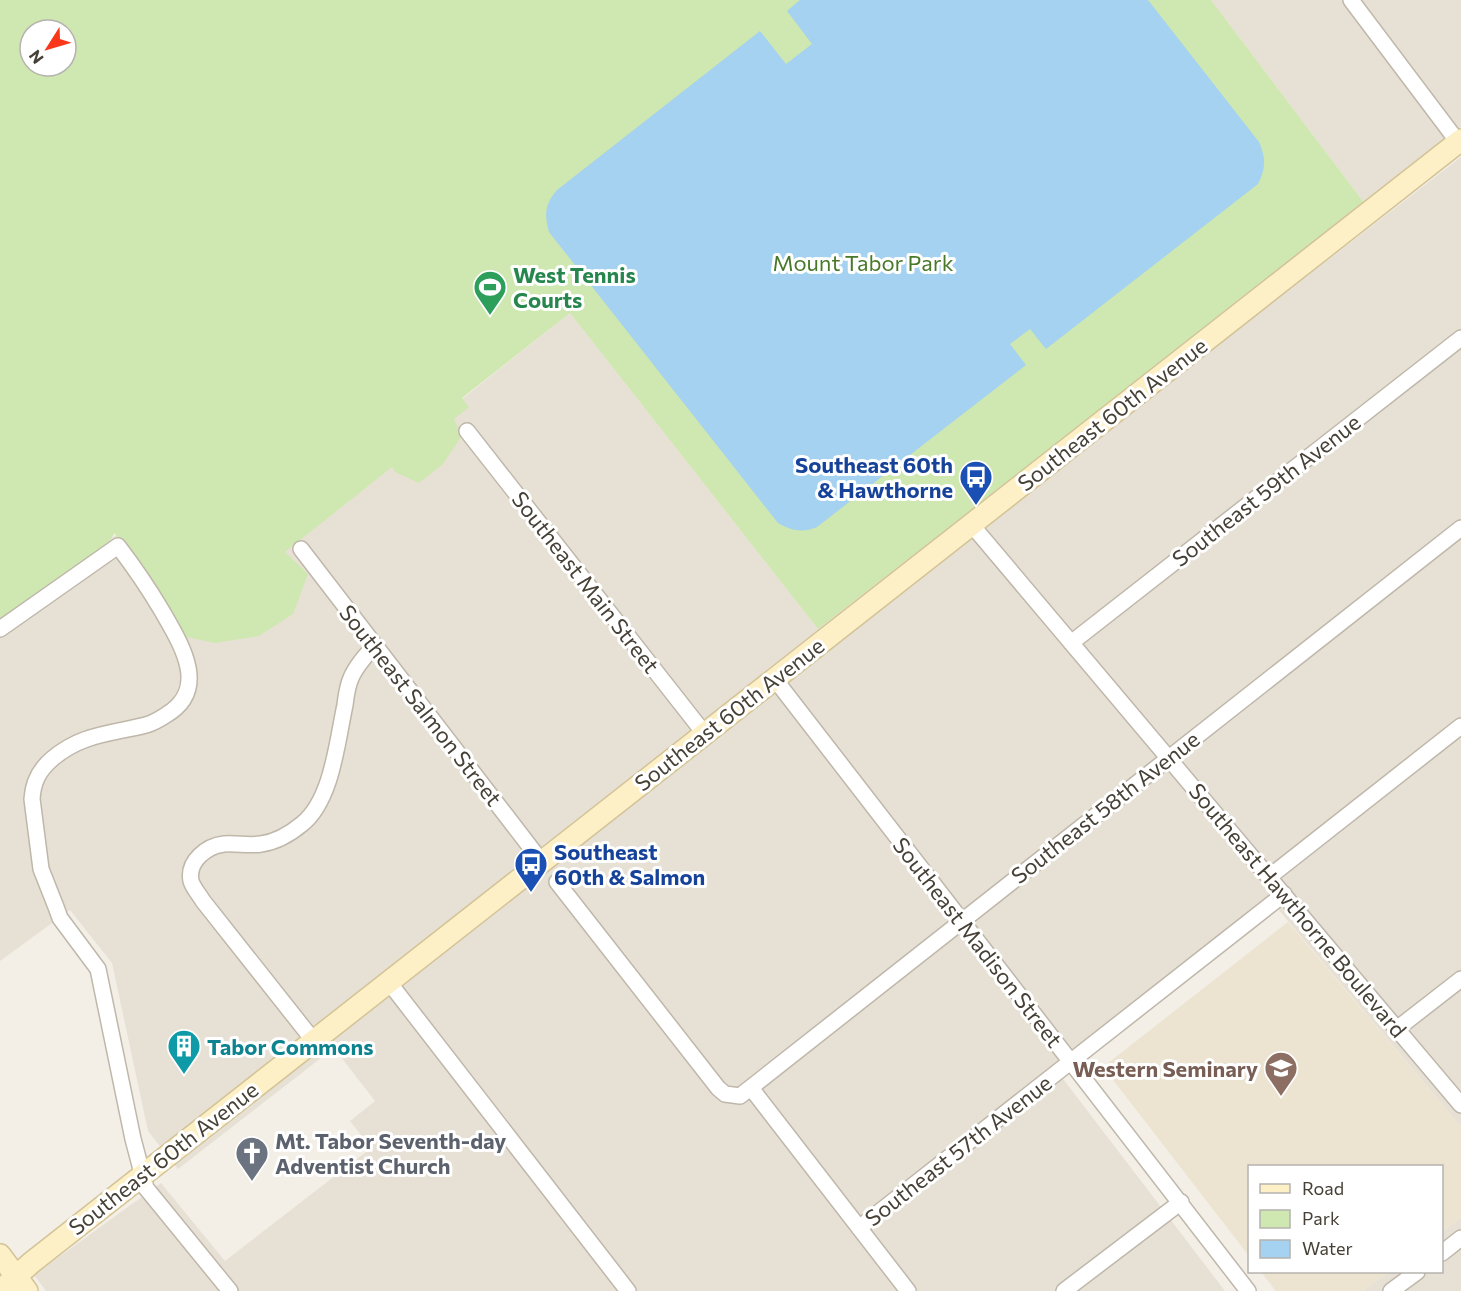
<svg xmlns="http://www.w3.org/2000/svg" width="1461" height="1291" font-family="Commissioner,sans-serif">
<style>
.residential{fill:#e7e1d5}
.education{fill:#ece4d1}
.green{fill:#cfe7b0;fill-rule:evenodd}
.water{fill:#a4d2f0}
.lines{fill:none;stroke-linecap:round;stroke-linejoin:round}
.street-casing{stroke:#bfb7aa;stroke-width:18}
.secondary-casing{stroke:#d3c397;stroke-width:24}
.street{stroke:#fff;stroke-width:15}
.secondary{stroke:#fef0c6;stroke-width:21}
.labels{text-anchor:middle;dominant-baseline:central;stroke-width:6;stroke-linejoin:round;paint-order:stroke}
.park-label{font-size:22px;fill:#487829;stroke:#fff}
.leisure-label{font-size:22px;font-weight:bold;fill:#27864d;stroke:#fff;text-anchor:start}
.street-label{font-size:22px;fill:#464036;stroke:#fff}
.transit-label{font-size:22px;font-weight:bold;fill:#164399;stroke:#fff;text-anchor:end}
.culture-label{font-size:22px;font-weight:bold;fill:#0d838f;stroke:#fff;text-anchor:start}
.education-label{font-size:22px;font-weight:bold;fill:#785e54;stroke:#fff;text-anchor:end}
.worship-label{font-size:22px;font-weight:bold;fill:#5b616d;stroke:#fff;text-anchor:start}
</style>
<rect width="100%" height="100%" fill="#f3efe7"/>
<path class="residential" d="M1211 0H1461V128L1365 204Z
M1461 157V1127L1267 896 1054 1067 1225 1291H46L34 1275 161 1183 225 1261 371 1148 350 1121 375 1101 334 1048 178 1169 148 1131 112 963 70 910 0 961V602L52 569 132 527 468 406 462 399 570 313 818 629 947 528 966 540Z
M1461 1217V1291H1362L1389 1272H1442V1232Z"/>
<path class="education" d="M1288 922 1461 1127V1217L1442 1232V1166H1250L1249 1256 1103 1067Z
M1261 1272H1389L1362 1291H1276Z"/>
<path class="green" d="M0 0H1211L1365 204 818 629 570 313 462 398 469 407 454 419 462 436 442 465 419 483 395 472 392 467 285 552 308 574 293 614 259 636 215 643 177 635 145 591 144 565 127 562 115 533 86 572 0 638ZM30 30H66V66H30Z"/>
<path class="water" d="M800 0H1148L1259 142C1266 158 1266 168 1258 184L1046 349 1030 329 1010 344 1026 365 817 527C802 533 792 531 778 523L549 232C544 214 545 204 557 190L760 31 786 64 812 44 787 11Z"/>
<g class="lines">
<defs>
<path id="street" d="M1351 0 1458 142
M467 431 704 733
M971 524 1461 1105
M301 549 541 861
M0 629 118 546C134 567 149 589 162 611 181 644 210 689 166 715 160 719 153 723 146 725 110 734 81 734 52 759 39 770 33 782 32 799L41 869 56 907 60 918 98 969 133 1139 146 1188 230 1291
M1071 643 1461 338
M774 678 1248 1291
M1269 877 1461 726
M557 882 718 1088 725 1094 740 1096 1461 528
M388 981 628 1291
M1398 1028 1461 979
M313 1040 203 901C199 894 193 888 191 881 187 861 207 846 224 844 236 843 249 846 261 844 276 842 290 834 302 824 332 800 337 742 345 705 346 697 347 687 351 678 356 666 366 655 375 645
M751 1088 908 1291
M859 1228 1284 894
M1442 1253 1461 1238
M1064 1291 1181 1202
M1391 1291 1417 1272"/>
<path id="secondary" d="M0 1255 27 1291
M0 1291 31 1263 1461 140"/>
</defs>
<use href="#street" class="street-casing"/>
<use href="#secondary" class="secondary-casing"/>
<use href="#street" class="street"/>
<use href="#secondary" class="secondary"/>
</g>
<defs>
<symbol id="stadium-pin" viewBox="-11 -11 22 30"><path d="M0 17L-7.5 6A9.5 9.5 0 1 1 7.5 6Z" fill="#2e9e5b" stroke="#fff"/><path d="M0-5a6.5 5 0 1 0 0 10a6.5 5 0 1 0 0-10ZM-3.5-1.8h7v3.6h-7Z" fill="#fff"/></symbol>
<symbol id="bus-pin" viewBox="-11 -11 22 30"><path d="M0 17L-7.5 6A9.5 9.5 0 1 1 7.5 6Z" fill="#1a4fb4" stroke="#fff"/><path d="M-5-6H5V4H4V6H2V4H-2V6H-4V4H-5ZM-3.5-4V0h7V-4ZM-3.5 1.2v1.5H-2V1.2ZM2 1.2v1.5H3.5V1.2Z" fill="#fff"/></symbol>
<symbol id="building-pin" viewBox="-11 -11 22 30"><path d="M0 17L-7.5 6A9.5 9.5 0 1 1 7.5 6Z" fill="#0f9aa8" stroke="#fff"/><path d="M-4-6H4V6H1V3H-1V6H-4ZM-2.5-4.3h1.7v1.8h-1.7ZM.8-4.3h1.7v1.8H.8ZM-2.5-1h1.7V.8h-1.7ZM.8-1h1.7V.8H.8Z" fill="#fff"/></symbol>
<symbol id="university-pin" viewBox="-11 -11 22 30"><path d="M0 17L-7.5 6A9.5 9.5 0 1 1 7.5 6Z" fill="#8d6e63" stroke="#fff"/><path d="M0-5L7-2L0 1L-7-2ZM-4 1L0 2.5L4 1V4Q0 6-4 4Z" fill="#fff"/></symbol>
<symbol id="church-pin" viewBox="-11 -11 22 30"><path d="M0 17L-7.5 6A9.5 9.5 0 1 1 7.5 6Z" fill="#6b7280" stroke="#fff"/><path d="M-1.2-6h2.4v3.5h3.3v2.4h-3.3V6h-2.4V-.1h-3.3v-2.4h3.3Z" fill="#fff"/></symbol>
</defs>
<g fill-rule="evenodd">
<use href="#stadium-pin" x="471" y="268" width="38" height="52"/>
<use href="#bus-pin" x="957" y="458" width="38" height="52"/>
<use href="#bus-pin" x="512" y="845" width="38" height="52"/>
<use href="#building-pin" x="165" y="1027" width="38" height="52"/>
<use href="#university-pin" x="1262" y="1049" width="38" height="52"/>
<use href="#church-pin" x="233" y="1134" width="38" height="52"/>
</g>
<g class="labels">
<g class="park-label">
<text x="863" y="262">Mount Tabor Park</text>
</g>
<g class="leisure-label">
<text x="513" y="274">West Tennis<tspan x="513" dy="25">Courts</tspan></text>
</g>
<g class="street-label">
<text transform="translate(1112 414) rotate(-38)">Southeast 60th Avenue</text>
<text transform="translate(1266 490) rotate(-38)">Southeast 59th Avenue</text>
<text transform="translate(586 582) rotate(52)">Southeast Main Street</text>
<text transform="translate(421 705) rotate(52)">Southeast Salmon Street</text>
<text transform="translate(729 714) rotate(-38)">Southeast 60th Avenue</text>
<text transform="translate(1105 807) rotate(-38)">Southeast 58th Avenue</text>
<text transform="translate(1298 910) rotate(50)">Southeast Hawthorne Boulevard</text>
<text transform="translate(978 942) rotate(52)">Southeast Madison Street</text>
<text transform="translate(958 1150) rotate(-38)">Southeast 57th Avenue</text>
<text transform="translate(163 1158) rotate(-38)">Southeast 60th Avenue</text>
</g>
<g class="transit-label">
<text x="953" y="464">Southeast 60th<tspan x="953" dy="25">&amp; Hawthorne</tspan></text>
<text x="554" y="851" text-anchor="start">Southeast<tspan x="554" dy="25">60th &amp; Salmon</tspan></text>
</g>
<g class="culture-label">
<text x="207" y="1046">Tabor Commons</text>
</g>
<g class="education-label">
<text x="1258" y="1068">Western Seminary</text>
</g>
<g class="worship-label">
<text x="275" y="1140">Mt. Tabor Seventh-day<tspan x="275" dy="25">Adventist Church</tspan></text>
</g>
</g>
<rect x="1248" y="1165" width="195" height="108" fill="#ffffff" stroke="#b5b3af" stroke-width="1.5"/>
<rect x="1260" y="1184" width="30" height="9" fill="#fef0c6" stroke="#b5b3af" stroke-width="1.5"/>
<text x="1302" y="1195" font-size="18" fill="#464036">Road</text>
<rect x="1260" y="1210" width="30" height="18" fill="#cfe7b0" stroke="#b5b3af" stroke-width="1.5"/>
<text x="1302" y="1225" font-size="18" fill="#464036">Park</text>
<rect x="1260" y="1240" width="30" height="18" fill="#a4d2f0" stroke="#b5b3af" stroke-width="1.5"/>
<text x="1302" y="1255" font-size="18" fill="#464036">Water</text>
<g transform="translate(48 48) rotate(233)"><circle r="28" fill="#ffffff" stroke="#b5b3af" stroke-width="1.5"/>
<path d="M0-4.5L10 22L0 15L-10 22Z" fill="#f83819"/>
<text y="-9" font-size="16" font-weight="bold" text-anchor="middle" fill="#464036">N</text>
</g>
</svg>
